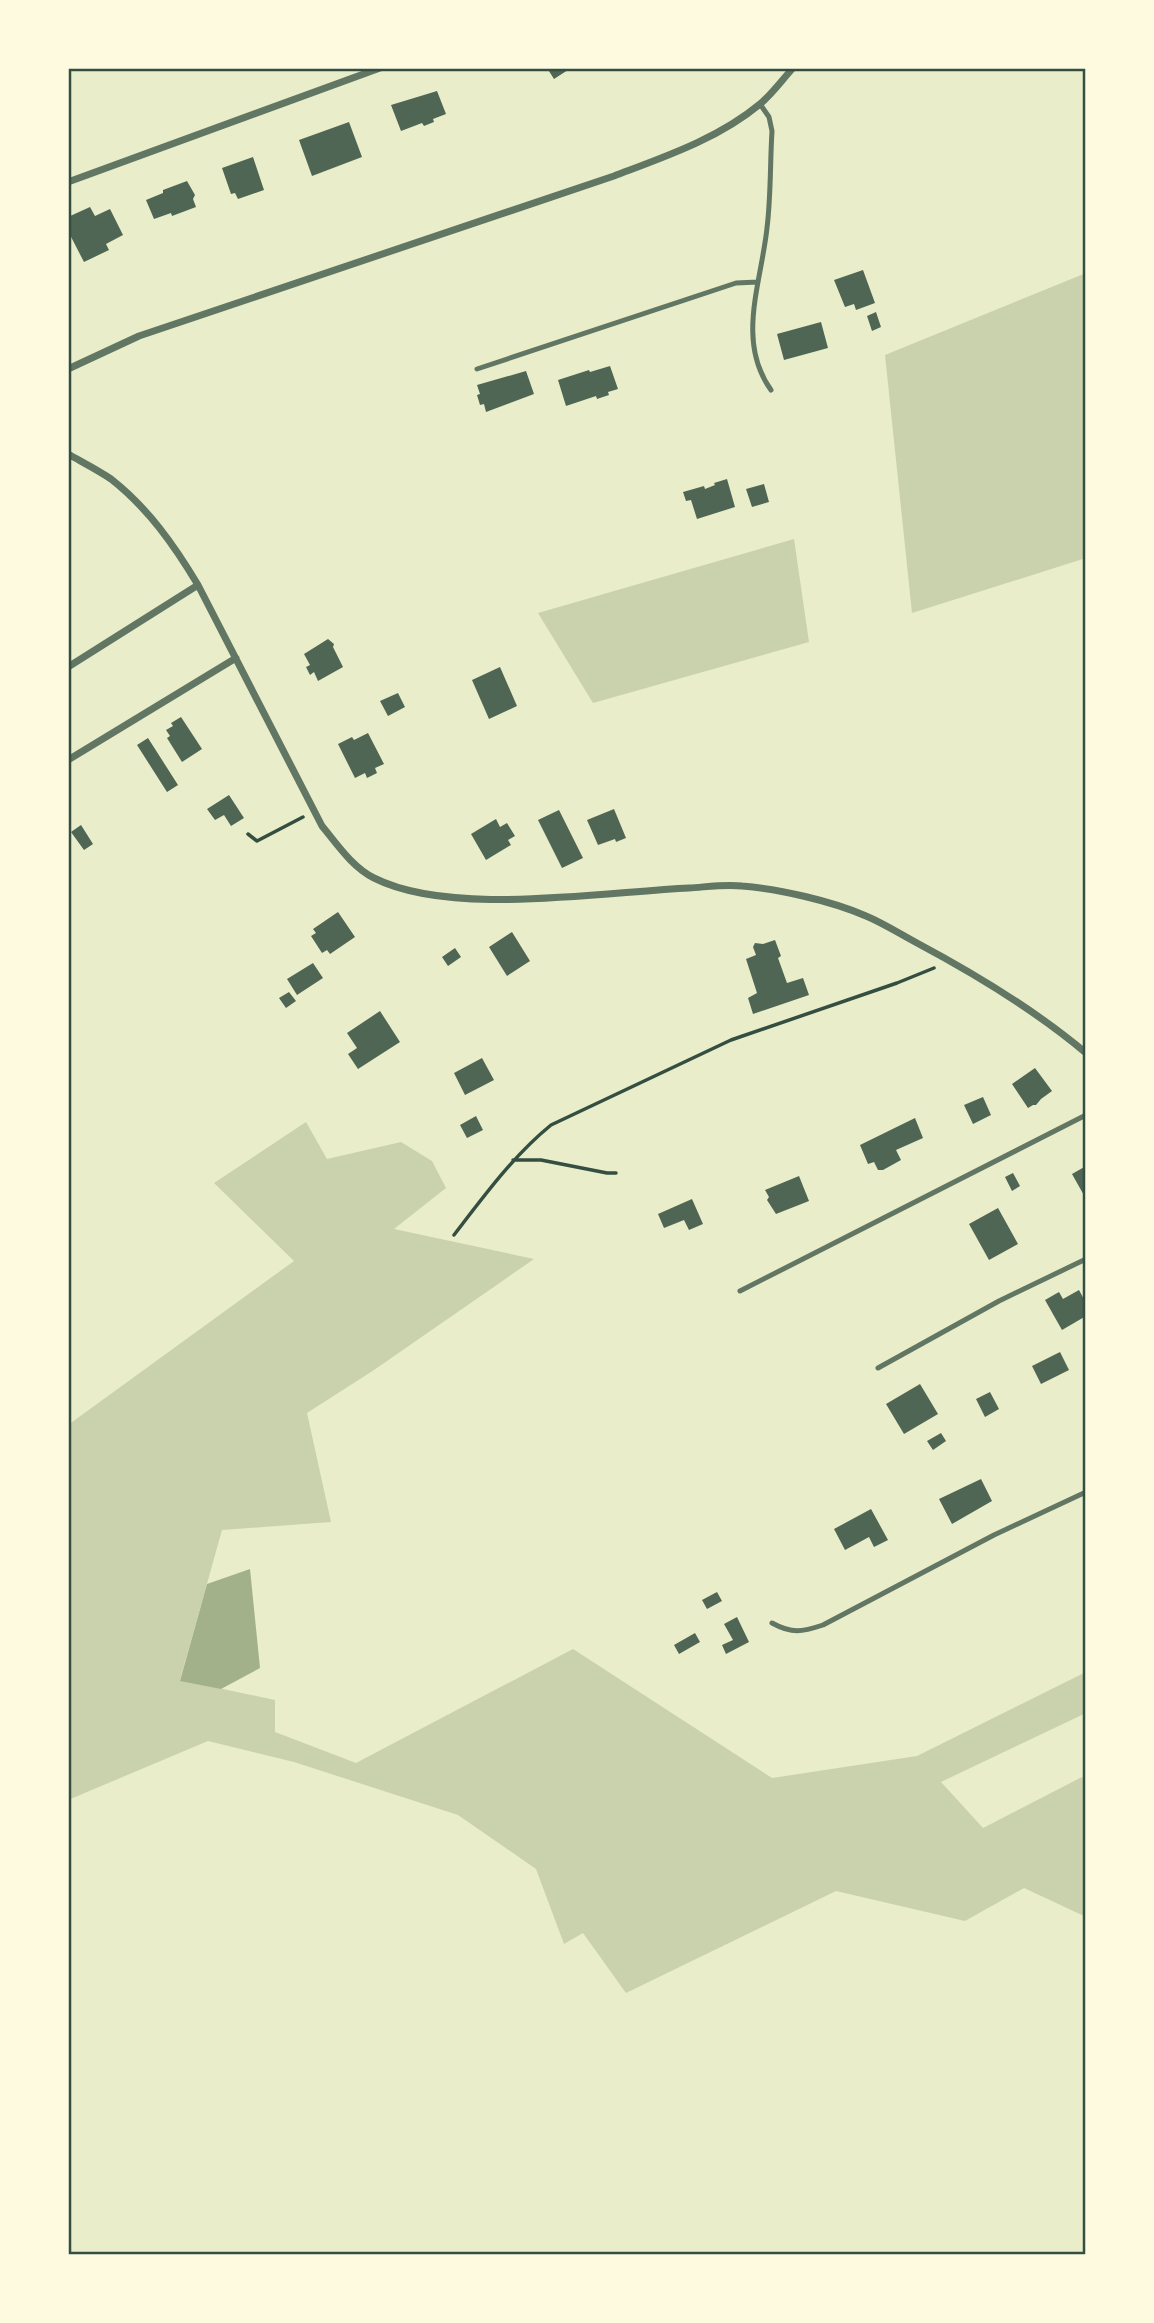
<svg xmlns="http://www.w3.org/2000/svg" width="1154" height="2323" font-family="Figtree,sans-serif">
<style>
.green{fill:#cad2ad}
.water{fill:#a3b18a}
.building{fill:#4f6655}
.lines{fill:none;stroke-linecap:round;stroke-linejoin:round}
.path{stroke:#344e41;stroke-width:3.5}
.service{stroke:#617663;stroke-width:5}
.minor{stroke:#617663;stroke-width:7}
.neatline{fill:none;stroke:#344e41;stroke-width:2.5}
</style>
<rect width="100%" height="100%" fill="#e9edc9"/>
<path class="green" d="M1086 273V558L912 613 885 355Z
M794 539 809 642 593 703 538 613Z
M306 1122 327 1159 401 1142 432 1161 446 1188 394 1229 534 1259 374 1370 307 1413 331 1522 222 1530 180 1680 275 1700V1732L356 1763 573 1649 772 1778 917 1756 1086 1672V1713L941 1782 983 1828 1082 1777 1086 1779V1917L1024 1888 965 1921 836 1891 626 1993 583 1933 564 1944 536 1869 458 1815 294 1762 208 1741 68 1800V1425L294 1261 214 1183Z"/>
<path class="water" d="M250 1569 260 1668 221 1689 180 1681 207 1584Z"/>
<path class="building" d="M547 68H571L554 79Z
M437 91 446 114 433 119 434 122 424 126 422 123 401 131 391 105Z
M349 122 362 157 312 176 299 140Z
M253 157 264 190 238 199 235 193 231 194 222 168Z
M187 181 195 195 193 199 196 207 172 216 171 213 154 219 146 200 163 193V190Z
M90 207 95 216 110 209 123 235 106 244 109 250 84 262 68 231V217Z
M863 270 875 303 856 310 854 304 845 307 834 280Z
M876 312 881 327 872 331 867 316Z
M821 322 828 348 784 360 777 334Z
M610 366 618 389 608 392 609 395 597 399 596 396 566 406 558 380 589 370 590 372Z
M526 371 534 394 486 412 484 404 480 405 477 395 480 394 477 385Z
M727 479 735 507 697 519 691 500 686 501 683 492 704 486 705 489 715 485 714 483Z
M764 484 769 502 752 507 746 489Z
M328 639 334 644 333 647 343 667 318 681 314 672 310 675 306 667 310 665 304 654Z
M500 667 517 706 489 719 472 680Z
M398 693 405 707 388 716 380 701Z
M181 717 202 749 182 762 167 738 170 736 166 730 173 726 171 723Z
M368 733 384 764 375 768 377 773 367 778 365 773 355 778 338 744 352 737 354 740Z
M148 738 178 785 167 792 137 745Z
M229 795 244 818 231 826 224 815 215 820 207 809Z
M614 809 626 838 616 842 615 839 598 845 587 820Z
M559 810 583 858 562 868 538 820Z
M496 819 500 827 507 823 515 836 508 840 511 845 486 860 471 834Z
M81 825 93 844 84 850 71 832Z
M338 912 355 937 330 954 327 950 322 953 311 936 316 933 313 929Z
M512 932 530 961 507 976 489 947Z
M775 940 781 956 778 958 787 983 803 978 809 995 753 1014 748 998 757 993 746 959 756 955 753 947 755 943 763 944Z
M455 948 461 957 448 966 442 957Z
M313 963 323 978 297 995 287 979Z
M289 992 296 1001 286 1008 279 998Z
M380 1011 400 1042 358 1069 348 1054 357 1048 347 1033Z
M482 1058 494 1080 465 1095 454 1073Z
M1035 1068 1052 1091 1041 1099 1036 1105H1033L1028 1108 1012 1084Z
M983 1097 991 1115 973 1124 964 1105Z
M476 1116 483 1130 467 1138 460 1125Z
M915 1118 923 1138 896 1150 901 1160 883 1170H878L874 1162 868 1164 860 1145Z
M1086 1166V1199L1072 1174Z
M1013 1173 1020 1186 1012 1191 1005 1177Z
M799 1176 809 1201 776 1214 767 1200 769 1197 765 1190Z
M692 1199 703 1224 689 1230 684 1220 664 1228 658 1214Z
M998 1208 1018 1244 989 1260 969 1224Z
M1079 1290 1086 1303V1316L1062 1330 1045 1300 1059 1292 1063 1299Z
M1060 1352 1069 1370 1041 1384 1032 1366Z
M920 1384 938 1414 904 1434 886 1404Z
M990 1392 999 1409 985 1417 976 1399Z
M941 1433 946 1441 933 1450 927 1441Z
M981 1479 992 1501 952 1524 939 1499Z
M871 1509 888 1540 874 1547 869 1537 845 1550 834 1529Z
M717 1592 722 1601 707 1609 702 1600Z
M737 1617 749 1642 726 1654 722 1645 733 1640 724 1624Z
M695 1633 700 1642 679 1654 674 1645Z"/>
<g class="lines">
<path class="path" d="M248 834 257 841 303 817
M513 1160H541L607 1173H616
M454 1235C484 1196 513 1156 551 1125L731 1040 897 983 934 968"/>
<path class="service" d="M760 104 769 117 772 131C770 163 771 196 767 228 761 284 736 341 771 390
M477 369 736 283 758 282
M740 1291 1086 1115
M878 1368 999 1301 1086 1259
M772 1623C792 1634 802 1632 823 1625L994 1535 1086 1492"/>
<path class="minor" d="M68 182 380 68
M68 369 139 336 614 176C664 157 718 139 760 104 772 94 782 80 793 68
M68 454C82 462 98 470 111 479 148 508 174 545 198 585L322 826C337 844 352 867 374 878 451 917 602 892 689 888 706 887 725 884 742 886 779 889 832 901 866 916 883 923 900 934 917 943 977 975 1035 1010 1086 1053
M68 667 198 585
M68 760 236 658"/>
</g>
<rect width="1154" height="2323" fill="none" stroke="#fefae0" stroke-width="140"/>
<rect x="70" y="70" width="1014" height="2183" class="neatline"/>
</svg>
